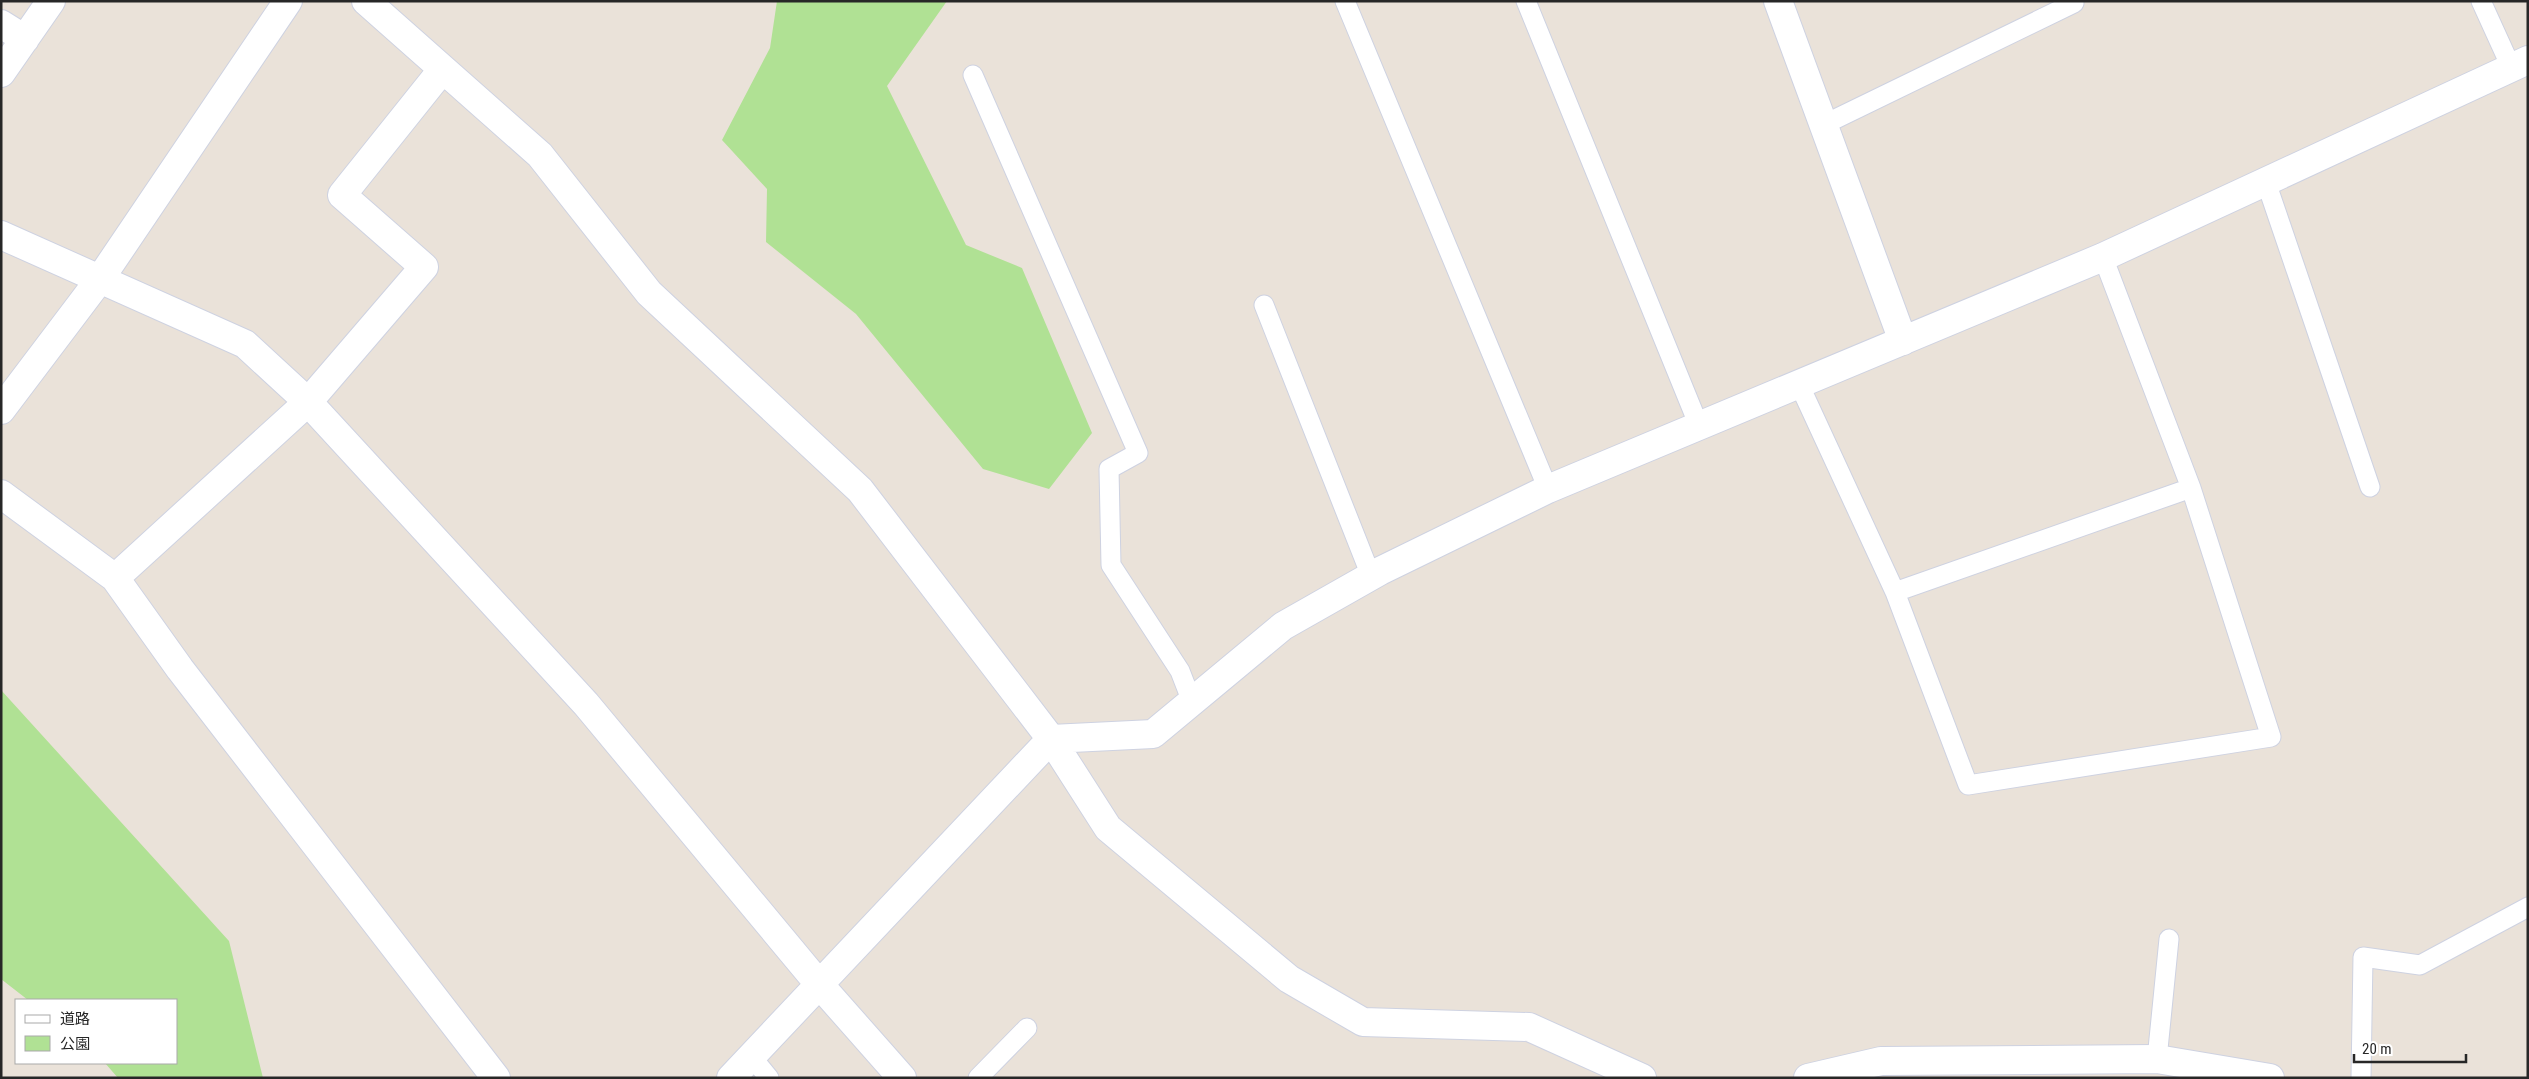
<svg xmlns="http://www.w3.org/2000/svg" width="2529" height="1079" font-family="'Roboto Condensed','Noto Sans JP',sans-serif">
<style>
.green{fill:#b0e194}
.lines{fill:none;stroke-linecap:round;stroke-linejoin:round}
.lane-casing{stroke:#ced2e1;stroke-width:21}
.street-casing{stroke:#ced2e1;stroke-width:30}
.lane{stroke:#fff;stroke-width:19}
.street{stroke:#fff;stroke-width:28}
</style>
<rect width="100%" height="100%" fill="#eae2d9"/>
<path class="green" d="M777 1H947L887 86 966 245 1022 268 1092 433 1049 489 983 469 856 314 766 242 767 189 722 140 770 48Z
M1 690 229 941 263 1078H118L105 1063H176V1000H28L1 979Z"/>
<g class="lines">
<defs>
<path id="lane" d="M1345 1 1548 489
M1526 1 1699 426
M2481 1 2511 67
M973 75 1138 453 1109 469 1111 565 1180 671 1192 702
M1823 125 2074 3
M2266 182 2370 487
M1264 305 1371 576
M1799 384 1895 592 1968 785 2271 737 2191 488 2103 257
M1895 592 2191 488
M751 1056 769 1078
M2157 1059 2169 939
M978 1078 1027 1028
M2361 1078 2363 957 2420 965 2528 907"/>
<path id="street" d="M366 1 540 155 649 293 860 490 1051 739 1108 828 1289 979 1363 1022 1529 1027 1642 1078
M1778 1 1903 341
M1 24 25 39
M1 73 51 1
M1 235 245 344 308 402 586 704 819 984 902 1078
M1 410 100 279 288 1
M1 494 115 578 180 669 496 1078
M115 578 308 402 424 267 342 195 442 70
M731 1078 1051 739 1153 734 1283 626 1380 571 1548 489 2103 257 2528 60
M1808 1078 1881 1061 2157 1059 2270 1078"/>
</defs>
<use href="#lane" class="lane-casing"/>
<use href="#street" class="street-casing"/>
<use href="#lane" class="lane"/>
<use href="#street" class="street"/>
</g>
<rect width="2529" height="1079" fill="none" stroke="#272727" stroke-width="5"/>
<rect x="15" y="999" width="162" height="65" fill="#ffffff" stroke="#a9a9a9"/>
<rect x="25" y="1015" width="25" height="8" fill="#ffffff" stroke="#a9a9a9"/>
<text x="60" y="1024" font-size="15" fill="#272727">道路</text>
<rect x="25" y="1036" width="25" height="15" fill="#b0e194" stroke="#a9a9a9"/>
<text x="60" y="1049" font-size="15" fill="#272727">公園</text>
<path d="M2354 1054v8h112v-8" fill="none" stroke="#272727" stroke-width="2.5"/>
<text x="2362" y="1054" font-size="15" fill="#272727" stroke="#ffffff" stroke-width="4" paint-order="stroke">20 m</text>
</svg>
